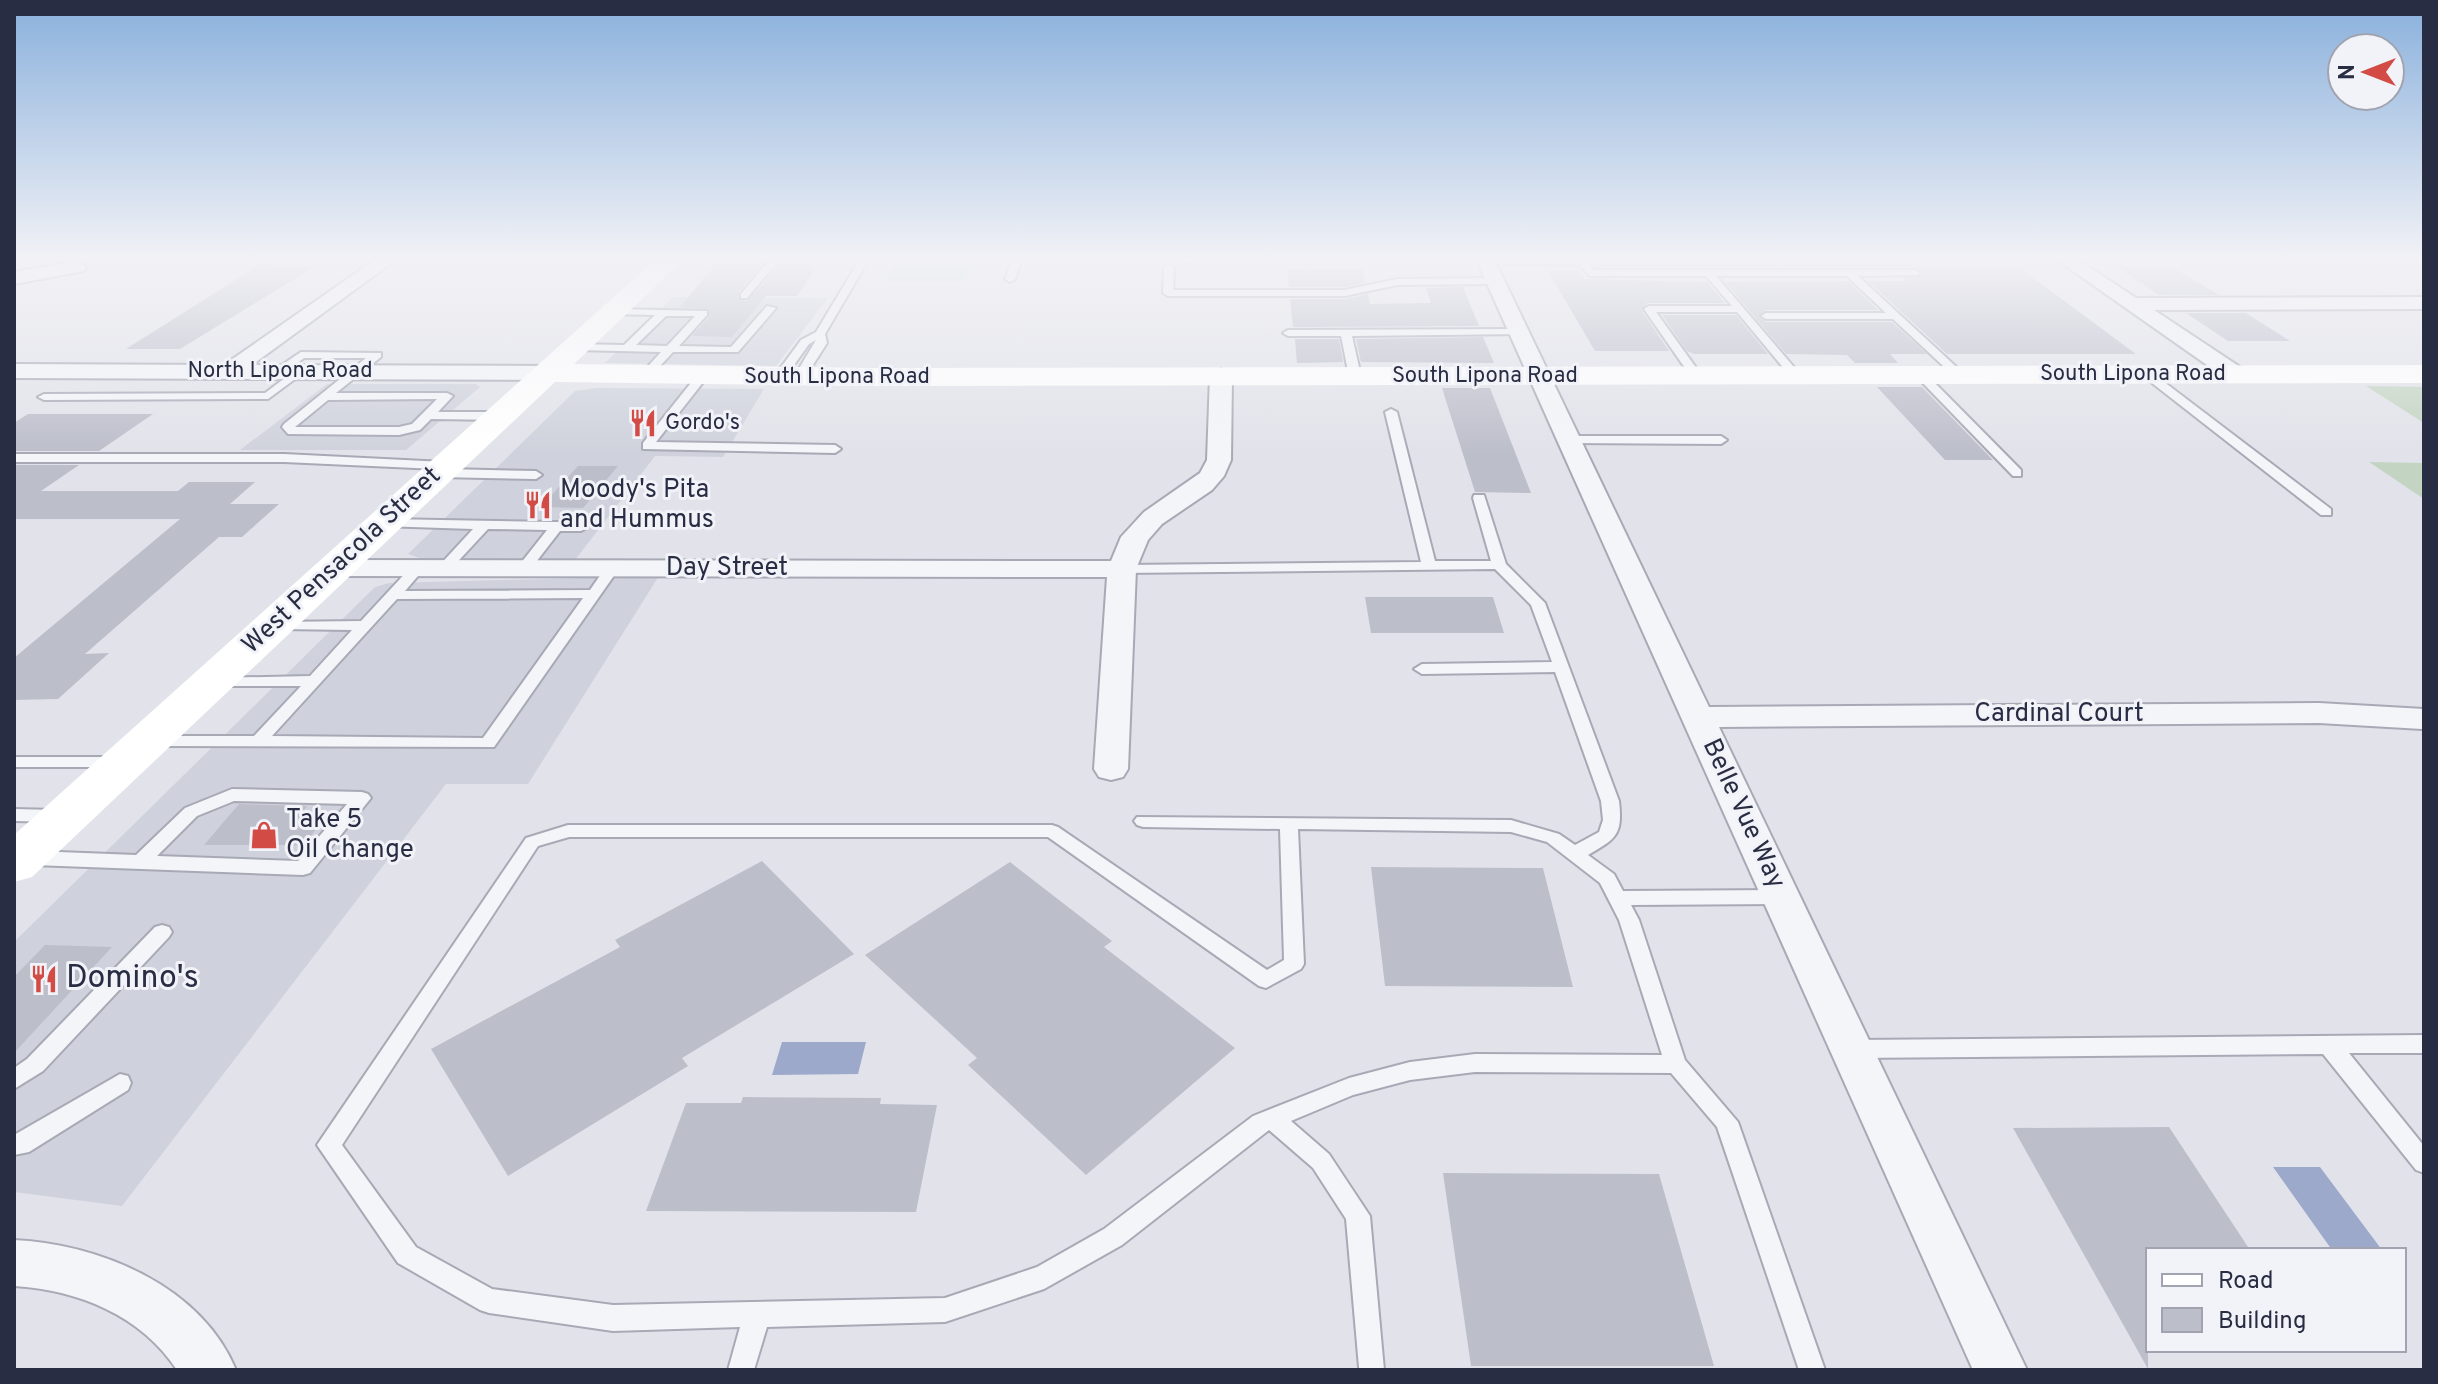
<svg xmlns="http://www.w3.org/2000/svg" width="2438" height="1384" font-family="Overpass,sans-serif">
<style>
.built{fill:#cfd2dc}
.green{fill:#c3d5c2}
.water{fill:#9ca9cb}
.building{fill:#bcbeca}
.lines{fill:none;stroke-linecap:round;stroke-linejoin:round}
.lane-casing{stroke:#a7a9b5;stroke-width:4}
.street-casing{stroke:#a7a9b5;stroke-width:4}
.lane{fill:#f4f5f9;fill-rule:evenodd}
.street{fill:#f4f5f9;fill-rule:evenodd}
.secondary{fill:#fff;fill-rule:evenodd}
.labels{text-anchor:middle;dominant-baseline:central;stroke-width:6;stroke-linejoin:round;paint-order:stroke}
.far-street-label{font-size:22px;fill:#292d43;stroke:#f1f3f8}
.far-poi-label{font-size:22px;fill:#292d43;stroke:#f1f3f8;text-anchor:start}
.poi-label{font-size:26px;fill:#292d43;stroke:#f1f3f8;text-anchor:start}
.street-label{font-size:26px;fill:#292d43;stroke:#f1f3f8}
.near-poi-label{font-size:32px;fill:#292d43;stroke:#f1f3f8;text-anchor:start}
</style>
<rect width="100%" height="100%" fill="#e2e3ea"/>
<path class="built" d="M673 297 828 298 776 366 605 363Z
M327 384H476L480 387 406 450H240Z
M596 388 764 389 723 457 655 456 575 560 422 559 408 554 575 391Z
M659 576 528 784H446L122 1206 14 1192V942L375 587 389 583Z"/>
<path class="green" d="M896 263H972L965 281H887Z
M2366 386 2424 387V423Z
M2369 462 2424 463V499Z"/>
<path class="water" d="M782 1042H866L858 1074 772 1075Z
M2320 1167 2382 1250H2332L2273 1167Z"/>
<path class="building" d="M259 265 316 266 180 349H126Z
M715 265H761L739 292V300L747 301 779 265H818L797 296H766L732 337 692 336 709 317V309L680 307Z
M2117 267H2172L2219 295H2159Z
M1918 268H2020L2136 354H1947L1868 281H1907L1903 278 1922 275Z
M1287 269H1362L1365 283 1345 287H1289Z
M1548 271H1578L1584 279 1707 282 1725 303H1647L1642 311 1669 351H1595Z
M1848 281 1878 310H1766L1758 317 1766 322H1892L1927 354H1890L1898 363H1855L1847 355 1786 354 1725 282Z
M1463 287 1479 326 1293 327 1290 299H1345L1368 294 1370 304 1431 303 1426 288Z
M2186 313H2246L2290 341H2228Z
M1662 315H1736L1768 354H1694L1687 351Z
M1483 337 1494 363 1361 362 1356 339Z
M1295 339H1339L1343 362 1297 363Z
M1877 387H1922L1993 460H1945Z
M1442 388H1490L1531 493 1475 492Z
M28 414H153L99 451H14V423Z
M14 465H79L41 491H178L189 482H255L230 504H279L242 537H219L85 654 109 653 58 699 14 700V658L180 519H14Z
M578 466H618L583 508 541 507Z
M1365 597H1493L1504 633H1371Z
M239 804 307 806 300 815H327L304 845H204Z
M762 861 854 954 682 1058 688 1066 508 1176 431 1049 620 947 615 940Z
M1010 862 1112 941 1104 947 1235 1048 1086 1175 968 1065 977 1058 865 955Z
M1371 867 1543 868 1573 987 1385 986Z
M45 945 112 947 14 1053V977Z
M743 1097 881 1098 880 1104 937 1105 916 1212 646 1211 686 1103H741Z
M2169 1127 2250 1250H2148V1369L2013 1128Z
M1443 1173 1659 1174 1714 1366H1471Z"/>
<g class="lines">
<defs>
<path id="lane" d="M770 259H780L747 298H741V294Z
M860 259H869L825 334 827 343 804 379 794 377 816 340 809 344 784 379H776L774 377 801 340 816 332Z
M1013 259H1022L1015 279 1010 282 1005 279Z
M1182 259H1191L1192 262 1184 264Z
M1301 259H1310L1312 262 1304 264Z
M1482 259H1585L1593 270H1915L1920 273 1918 275 1858 276 1965 375 1955 377 1893 319H1766L1761 316 1766 313H1886L1847 276H1716L1799 373 1801 375 1795 378 1791 377 1737 312H1656L1702 376 1696 379 1692 378 1644 309 1649 306H1732L1706 276H1590L1580 265 1486 263Z
M1169 265 1174 268 1173 290H1345L1397 279 1495 278 1500 281 1495 284 1397 285 1345 296H1168L1163 293 1164 268Z
M767 306 776 308 738 352H673L649 378 645 379 639 376 661 352 575 350 570 347 575 344 624 345 655 315 610 314V310L614 309 707 311V315L679 346 731 347ZM666 316H695L667 346 636 345Z
M1519 329 1523 330V334L1352 336 1361 376 1355 379 1349 376 1341 336H1288L1283 333 1288 330Z
M301 352 381 353V357L336 393H447L453 396 438 412H500L506 416 500 420 431 419 420 430 399 435 288 434 282 427 284 424 366 358H304L284 373H276V369ZM437 399 412 424 399 427H295L328 400Z
M297 369 306 371 268 399 44 400 38 397 44 394 265 393Z
M2143 372H2151L2331 509V515H2321L2143 376Z
M702 373 708 376 656 442 835 445 841 449 835 453 643 449V443L698 374Z
M1917 373H1925L2021 470V476H2013L1917 377Z
M1391 409 1397 412 1435 561H1491L1473 498 1474 495H1484L1506 564 1545 603 1619 801C1623 835 1616 839 1588 855L1614 874 1623 891 1781 890 1788 892 1791 897 1788 902 1781 904 1631 905 1639 920 1685 1060 1738 1122 1825 1370H1799L1717 1127 1671 1073 1475 1072 1410 1080 1353 1095 1291 1121 1329 1154 1370 1216 1384 1370H1360L1359 1367 1346 1219 1313 1168 1269 1130 1122 1245 1044 1289 945 1322 767 1327 754 1370H728L740 1327 613 1331 489 1313 480 1310 398 1263 317 1145 526 838 568 825H1052L1058 827 1267 970 1284 960 1280 829 1143 827 1137 825 1134 821 1137 817 1511 820 1559 834 1575 845 1599 832 1603 820 1601 801 1555 672 1422 674 1414 669 1422 664 1552 662 1531 605 1495 569 1122 573 1115 569 1122 565 1421 562 1385 412ZM1298 829 1511 832 1547 842 1600 883 1619 920 1662 1055 1475 1054 1410 1062 1349 1078 1253 1116 1104 1229 1037 1267 945 1298 613 1305 492 1289 416 1247 342 1145 538 846 569 837H1048L1259 986 1266 988 1301 969 1304 964Z
M1569 436H1721L1727 440 1721 444 1565 443 1563 440Z
M14 454H284L445 462 451 466 446 469 536 471 542 475 536 479 437 477 431 473 437 469 284 462H14Z
M386 519 557 522 581 523 588 527 581 531H560L529 571 524 572 517 568 547 530 488 529 449 571 444 572 437 568 473 529 381 526 379 523Z
M613 563 620 567 494 747 156 746 148 741 156 736H254L301 686H219L213 684 211 681 213 678 310 676 352 630 278 629 271 625 273 622 361 621 412 566H422L424 569 405 591 590 590 608 564ZM583 598 483 738 272 736 397 599Z
M14 757H116L125 762 116 767H14Z
M232 789 362 792 368 794 371 798 310 873 303 875 33 865 26 863 24 858 26 853 33 851 136 855 185 808ZM234 801 347 804 298 861 157 856 197 816Z
M14 809 56 810 62 812 65 816 62 820 56 822 14 821Z
M162 925 169 927 172 932 169 937 43 1071 14 1089V1068L27 1059 155 927Z
M2424 1035V1053H2349L2424 1146V1173L2416 1170 2323 1054 1854 1058 1846 1055 1843 1049 1846 1043 1854 1040Z
M120 1074 128 1076 131 1083 128 1090 29 1152 14 1155V1135Z"/>
<path id="street" d="M376 259H397L252 365 547 366 558 373 547 380 14 378V364L224 365Z
M1476 259H1494L1709 707 2319 703 2424 709 2422 729 2319 723 1719 727 2027 1370H1973Z
M2056 259H2077L2136 298 2424 297V309L2154 310 2243 369 2246 374 2235 381 2227 379Z
M77 261 86 267 84 271 14 284V272Z
M1221 369 1232 376 1231 460 1224 476 1212 490 1162 524 1148 540 1136 569 1128 769 1123 777 1111 780 1099 777 1094 769 1107 577 333 576 323 574 319 568 323 562 333 560 1111 561 1121 537 1144 512 1200 473 1207 460 1210 376Z
M14 1240C100 1244 201 1286 236 1370H177C141 1315 78 1290 14 1286Z"/>
</defs>
<use href="#lane" class="lane-casing"/>
<use href="#street" class="street-casing"/>
<use href="#lane" class="lane"/>
<use href="#street" class="street"/>
<path class="secondary" d="M656 259H684L574 364 869 368 2424 365V383L869 386 555 382 32 877 14 882V835Z"/>
</g>
<linearGradient id="sky" x2="0" y2="1"><stop stop-color="#89b0dc"/><stop offset="0.57" stop-color="#f2f2f6"/><stop offset="1" stop-color="#f2f2f6" stop-opacity="0"/></linearGradient>
<rect width="2438" height="453" fill="url(#sky)"/>
<defs>
<symbol id="restaurant-bare" viewBox="-9 -9 18 18"><path d="M-5-6h1v4h1v-4h1v4h1v-4h1v5L-1.5 .5V6h-2V.5L-5-1ZM5-6V6H3V1.5H1.5Q1.5-4 5-6Z" fill="#d24b44" stroke="#f1f3f8" stroke-width="2.5" paint-order="stroke"/></symbol>
<symbol id="shop-bare" viewBox="-9 -9 18 18"><path d="M-5-2.5h2.3a2.7 3.5 0 0 1 5.4 0H5L5.5 6h-11ZM-1.5-2.5h3a1.5 2.3 0 0 0-3 0Z" fill="#d24b44" stroke="#f1f3f8" stroke-width="2.5" paint-order="stroke"/></symbol>
</defs>
<g fill-rule="evenodd">
<use href="#restaurant-bare" x="623" y="403" width="40" height="40"/>
<use href="#restaurant-bare" x="518" y="485" width="40" height="40"/>
<use href="#shop-bare" x="244" y="815" width="40" height="40"/>
<use href="#restaurant-bare" x="24" y="959" width="40" height="40"/>
</g>
<g class="labels">
<g class="far-street-label">
<text x="280" y="371">North Lipona Road</text>
<text x="2133" y="374">South Lipona Road</text>
<text x="1485" y="376">South Lipona Road</text>
<text x="837" y="377">South Lipona Road</text>
</g>
<g class="far-poi-label">
<text x="665" y="423">Gordo's</text>
</g>
<g class="poi-label">
<text x="560" y="490">Moody's Pita<tspan x="560" dy="30">and Hummus</tspan></text>
<text x="286" y="820">Take 5<tspan x="286" dy="30">Oil Change</tspan></text>
</g>
<g class="street-label">
<text transform="translate(342 561) rotate(-43)">West Pensacola Street</text>
<text x="727" y="568">Day Street</text>
<text x="2059" y="714">Cardinal Court</text>
<text transform="translate(1743 814) rotate(65)">Belle Vue Way</text>
</g>
<g class="near-poi-label">
<text x="66" y="979">Domino's</text>
</g>
</g>
<rect width="2438" height="1384" fill="none" stroke="#292d43" stroke-width="32"/>
<rect x="2146" y="1248" width="260" height="104" fill="#f1f3f8" stroke="#a1a4b0" stroke-width="2"/>
<rect x="2162" y="1274" width="40" height="12" fill="#ffffff" stroke="#a1a4b0" stroke-width="2"/>
<text x="2218" y="1288" font-size="24" fill="#292d43">Road</text>
<rect x="2162" y="1308" width="40" height="24" fill="#bcbeca" stroke="#a1a4b0" stroke-width="2"/>
<text x="2218" y="1328" font-size="24" fill="#292d43">Building</text>
<g transform="translate(2366 72) rotate(270)"><circle r="38" fill="#f1f3f8" stroke="#a1a4b0" stroke-width="2"/>
<path d="M0-6L14 30L0 20L-14 30Z" fill="#d24b44"/>
<text y="-12" font-size="22" font-weight="bold" text-anchor="middle" fill="#292d43">N</text>
</g>
</svg>
